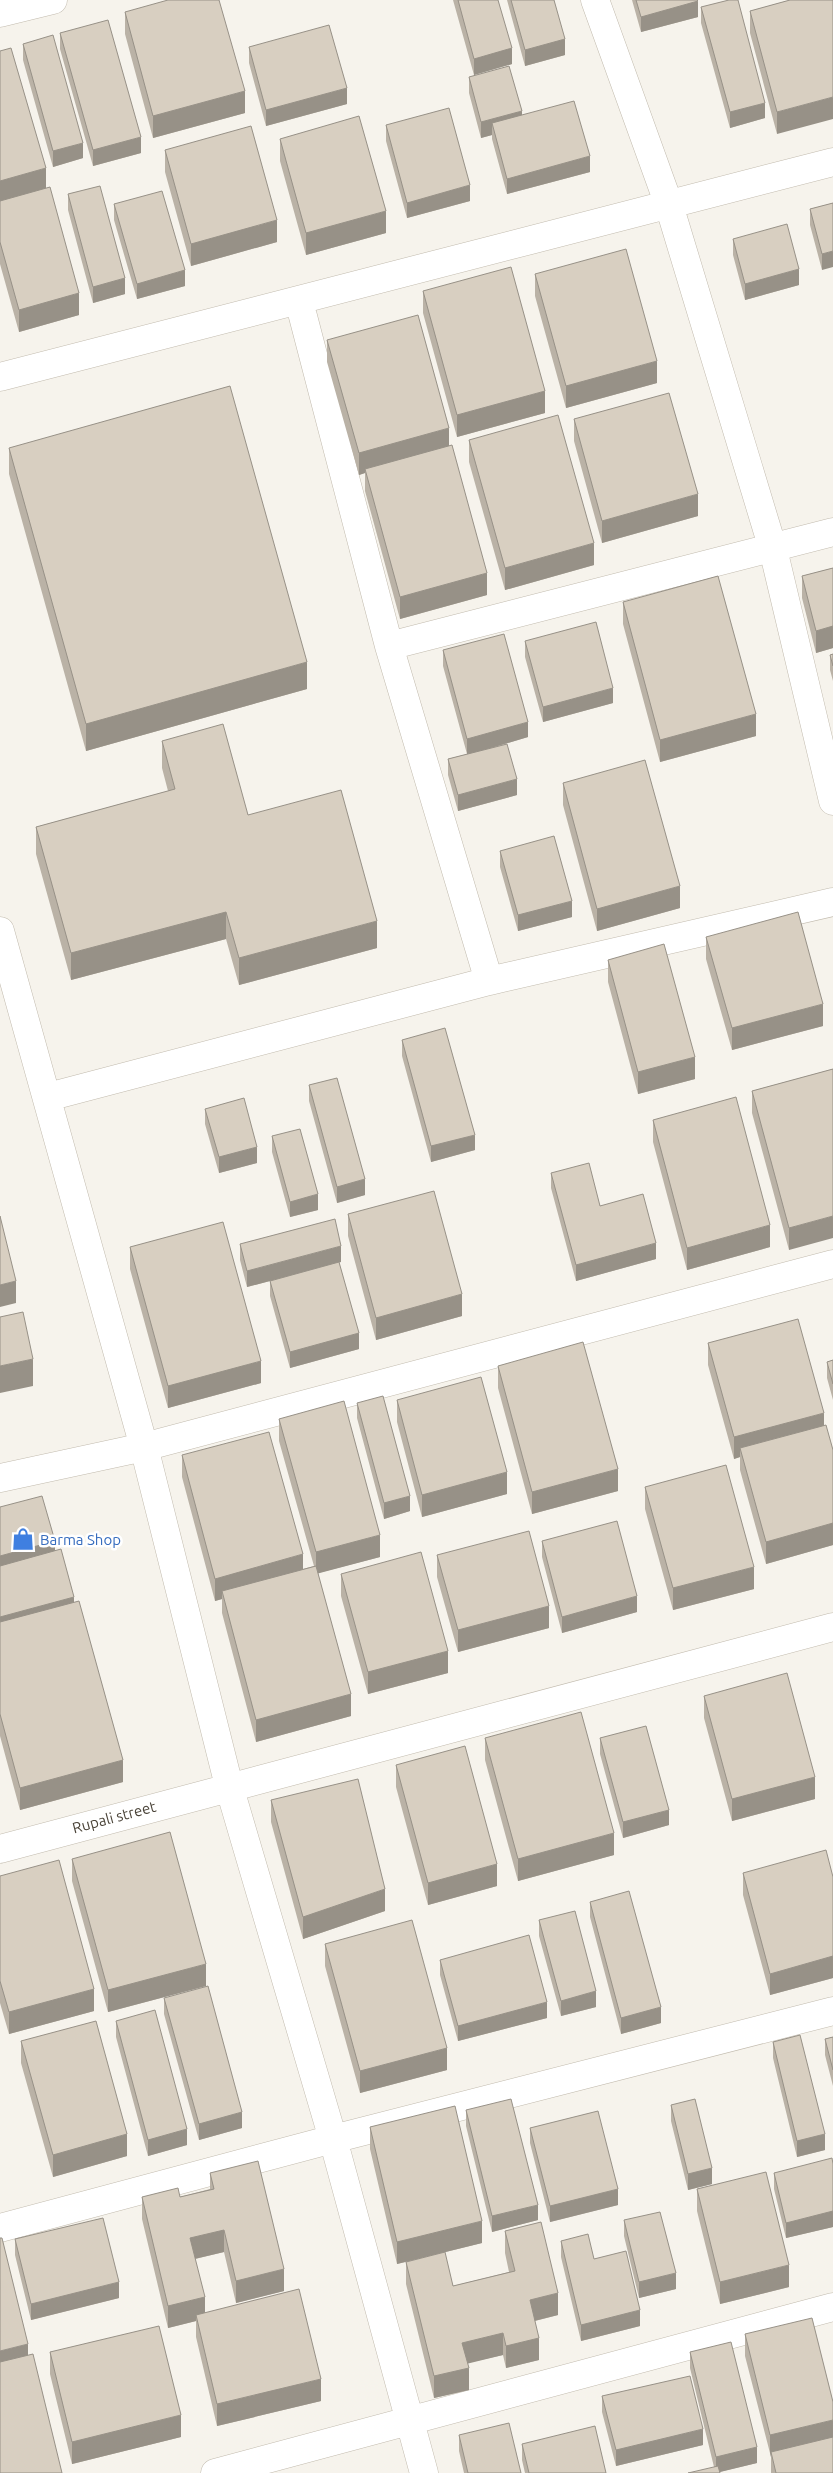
<svg xmlns="http://www.w3.org/2000/svg" width="833" height="2473" font-family="Ubuntu,sans-serif">
<style>
.lines{fill:none;stroke-linecap:round;stroke-linejoin:round}
.street-casing{stroke:#c2bbae;stroke-width:29}
.street{stroke:#fff;stroke-width:28}
.wall{fill:#bab2a6}
.shaded-wall{fill:#979187}
.building{fill:#d8cfc1;stroke:#979187}
.labels{text-anchor:middle;dominant-baseline:central;stroke-width:5;stroke-linejoin:round;paint-order:stroke}
.shop-label{font-size:15px;fill:#366cbe;stroke:#fff;text-anchor:start}
.street-label{font-size:15px;fill:#4b4439;stroke:#fff}
</style>
<rect width="100%" height="100%" fill="#f6f3ec"/>
<g class="lines">
<defs>
<path id="street" d="M595 0 669 205 773 549 833 801
M0 13 53 0
M299 301 389 646 489 981
M0 377 833 162
M389 646 833 532
M0 931 144 1447 229 1786 333 2139 424 2473
M48 1097 489 981 833 902
M0 1478 144 1447 833 1264
M0 1849 833 1627
M0 2228 333 2139 833 2011
M215 2473 833 2307"/>
</defs>
<use href="#street" class="street-casing"/>
<use href="#street" class="street"/>
</g>
<path class="wall" d="M453 0H498L512 64 474 75Z
M507 0H554L565 55 525 66Z
M632 0H697L698 17 641 32Z
M790 0 777 134 750 33V11Z
M701 7 765 118 730 128 701 23Z
M125 12 245 113 153 138 125 34Z
M60 33 141 153 93 166 60 49Z
M23 44 83 158 53 167 23 60Z
M249 47 347 104 266 126 249 63Z
M0 51 46 188 79 315 19 332 0 264Z
M469 77 522 115 590 172 507 194 492 139V135L481 138 469 93Z
M386 125 470 201 407 218 386 141Z
M280 139 386 233 306 255 280 161Z
M165 150 277 242 191 266 165 172Z
M68 194 125 294 93 303 68 210Z
M833 203 822 270 810 225V209Z
M114 204 185 286 137 299 114 220Z
M733 239 799 285 745 300 733 255Z
M535 274 657 383 566 408 535 296Z
M423 291 545 413 457 437 423 313Z
M327 340 449 445 487 595 400 619 365 491V473L359 475 327 362Z
M574 419 698 516 602 543 574 441Z
M469 440 594 565 505 590 469 462Z
M9 448 307 689 86 751 9 474Z
M833 568V648L816 653 802 598V576Z
M623 602 756 736 660 762 623 624Z
M525 641 613 703 543 722 525 657Z
M443 650 528 737 495 747 517 795 458 811 448 775V759L467 754 443 666Z
M833 654V681L830 670V655Z
M162 741 248 815 377 948 239 985 226 939 71 980 36 854V827L168 791 162 768Z
M563 783 680 908 597 931 563 805Z
M500 851 572 917 518 931 500 867Z
M706 937 823 1026 732 1050 706 959Z
M608 960 695 1079 638 1094 608 982Z
M402 1040 475 1150 431 1162 402 1056Z
M833 1069 789 1250 752 1113V1091Z
M309 1085 365 1195 337 1203 309 1101Z
M205 1109 257 1163 219 1173 205 1124Z
M653 1120 770 1247 687 1270 653 1142Z
M272 1136 318 1210 290 1217 272 1152Z
M551 1173 600 1206 656 1259 576 1281 551 1188Z
M348 1214 462 1316 376 1340 348 1236Z
M240 1244 341 1262H339L359 1349 290 1368 270 1296V1281L247 1287 240 1260Z
M130 1247 261 1383 168 1408 130 1269Z
M708 1343 824 1426 833 1450V1545L766 1564 740 1470V1457L734 1459 708 1365Z
M833 1360V1400L827 1378V1362Z
M498 1366 618 1491 532 1514 498 1388Z
M397 1400 507 1494 422 1517 397 1422Z
M357 1403 410 1511 384 1519 357 1418Z
M279 1419 380 1557 318 1573 351 1716 256 1742 222 1613V1599L215 1601 182 1477V1455L303 1569 314 1566 279 1441Z
M645 1487 754 1589 673 1610 645 1509Z
M0 1507 55 1551 74 1602 123 1782 20 1810 0 1736Z
M542 1541 637 1612 562 1633 542 1557Z
M437 1555 549 1628 458 1652 437 1577Z
M341 1574 448 1673 368 1694 341 1596Z
M704 1696 815 1799 732 1821 704 1718Z
M485 1738 614 1855 518 1881 485 1760Z
M600 1738 669 1825 623 1838 600 1754Z
M396 1765 497 1886 428 1905 396 1787Z
M271 1800 385 1911 303 1939 271 1822Z
M72 1859 206 1986 108 2012 72 1881Z
M743 1873 833 1877V1978L770 1995 743 1895Z
M0 1876 94 2011 9 2034 0 2003Z
M590 1902 661 2023 621 2034 590 1917Z
M539 1920 596 2007 561 2016 539 1936Z
M325 1944 447 2070 360 2093 325 1966Z
M440 1960 547 2018 458 2041 440 1975Z
M164 1998 242 2128 199 2140 164 2014Z
M116 2021 187 2145 148 2156 116 2037Z
M833 2037V2086L825 2055V2039Z
M21 2041 127 2156 53 2177 21 2063Z
M773 2042 825 2150 797 2157 773 2058Z
M671 2105 712 2184 688 2190 671 2121Z
M466 2110 538 2220 492 2232 466 2126Z
M370 2127 482 2243 397 2264 370 2149Z
M530 2128 618 2205 550 2222 530 2143Z
M833 2164V2227L786 2238 774 2189V2173Z
M210 2173 284 2291 236 2303 224 2252 195 2259 205 2313 321 2401 217 2426 196 2337V2321L168 2328 142 2219V2197H180L210 2189Z
M697 2189 789 2287 720 2304 697 2211Z
M624 2220 676 2289 639 2298 624 2236Z
M505 2231 558 2315 535 2321 539 2360 506 2368 503 2355 467 2363 469 2390 434 2398 406 2284V2262L453 2286 509 2272 505 2253Z
M15 2239 119 2298 31 2320 15 2255Z
M561 2241 594 2259 640 2326 581 2341 561 2257Z
M745 2334 833 2473H771V2457L745 2356Z
M50 2352 181 2437 72 2464 50 2374Z
M690 2352 757 2463 719 2472 714 2467 690 2368Z
M602 2396 703 2445 616 2466 602 2412Z
M459 2435 521 2473H464L459 2451Z
M522 2444 606 2473H525L522 2460Z"/>
<path class="shaded-wall" d="M698 1V17L641 32V17Z
M565 39V55L525 66V50Z
M512 48V64L474 75V59Z
M347 88V104L266 126V110Z
M245 91V113L153 138V116Z
M833 97V119L777 134V112Z
M765 103V118L730 128V112Z
M522 111V127L492 123V135L481 138V122Z
M141 137V153L93 166V150Z
M83 143V158L53 167V151Z
M590 156V172L507 194V179Z
M46 168V190L0 203V181Z
M470 185V201L407 218V203Z
M386 211V233L306 255V233Z
M277 220V242L191 266V244Z
M833 251V267L822 270V254Z
M799 269V285L745 300V284Z
M185 270V286L137 299V284Z
M125 278V294L93 303V287Z
M79 293V315L19 332V310Z
M657 361V383L566 408V386Z
M545 391V413L457 437V415Z
M449 428V450L365 469V473L359 475V453Z
M698 494V516L602 543V521Z
M594 543V565L505 590V568Z
M487 573V595L400 619V597Z
M833 626V648L816 653V631Z
M307 662V689L86 751V724Z
M613 688V703L543 722V707Z
M756 714V736L660 762V740Z
M528 722V737L467 755V739Z
M517 779V795L458 811V795Z
M680 886V908L597 931V909Z
M572 901V917L518 931V915Z
M226 912V939L71 980V953Z
M377 921V948L239 985V958Z
M823 1004V1026L732 1050V1028Z
M695 1057V1079L638 1094V1072Z
M475 1135V1150L431 1162V1146Z
M257 1147V1163L219 1173V1157Z
M365 1179V1195L337 1203V1187Z
M318 1194V1210L290 1217V1202Z
M833 1216V1238L789 1250V1228Z
M770 1225V1247L687 1270V1248Z
M656 1243V1259L576 1281V1265Z
M341 1246V1262L247 1287V1271Z
M16 1281V1303L0 1307V1285Z
M462 1294V1316L376 1340V1318Z
M359 1333V1349L290 1368V1352Z
M33 1359V1386L0 1393V1366Z
M261 1361V1383L168 1408V1386Z
M824 1413V1435L740 1448V1457L734 1459V1437Z
M618 1469V1491L532 1514V1492Z
M507 1472V1494L422 1517V1495Z
M410 1496V1511L384 1519V1503Z
M833 1523V1545L766 1564V1542Z
M380 1535V1557L316 1574V1552Z
M55 1541V1557L0 1571V1556Z
M303 1554V1576L222 1591V1599L215 1601V1579Z
M754 1567V1589L673 1610V1588Z
M637 1596V1612L562 1633V1617Z
M74 1597V1613L0 1633V1617Z
M549 1606V1628L458 1652V1630Z
M448 1651V1673L368 1694V1672Z
M351 1694V1716L256 1742V1720Z
M123 1760V1782L20 1810V1788Z
M815 1777V1799L732 1821V1799Z
M669 1810V1825L623 1838V1822Z
M614 1833V1855L518 1881V1859Z
M497 1864V1886L428 1905V1883Z
M385 1889V1911L303 1939V1917Z
M833 1956V1978L770 1995V1974Z
M206 1964V1986L108 2012V1990Z
M94 1989V2011L9 2034V2012Z
M596 1991V2007L561 2016V2001Z
M547 2002V2018L458 2041V2026Z
M661 2007V2023L621 2034V2018Z
M447 2048V2070L360 2093V2071Z
M242 2112V2128L199 2140V2124Z
M187 2129V2145L148 2156V2140Z
M127 2134V2156L53 2177V2155Z
M825 2134V2150L797 2157V2141Z
M712 2168V2184L688 2190V2174Z
M618 2189V2205L550 2222V2206Z
M538 2205V2220L492 2232V2216Z
M833 2211V2227L786 2238V2223Z
M482 2221V2243L397 2264V2242Z
M224 2230V2252L190 2260V2238Z
M789 2265V2287L720 2304V2282Z
M284 2269V2291L236 2303V2281Z
M676 2273V2289L639 2298V2282Z
M119 2282V2298L31 2320V2304Z
M558 2293V2315L530 2322V2300Z
M205 2297V2319L196 2315V2321L168 2328V2306Z
M640 2310V2326L581 2341V2325Z
M503 2333V2355L462 2365V2343Z
M539 2338V2360L506 2368V2346Z
M28 2344V2360L0 2366V2351Z
M469 2368V2390L434 2398V2376Z
M321 2379V2401L217 2426V2404Z
M181 2415V2437L72 2464V2442Z
M833 2420V2442L771 2452 770 2457V2435Z
M703 2429V2445L616 2466V2450Z
M757 2447V2463L716 2473V2457Z"/>
<path class="building" d="M168 0H219L245 91 153 116 125 12Z
M458 0H498L512 48 474 59Z
M511 0H554L565 39 525 50Z
M636 0H697L698 1 641 17Z
M729 0H738L765 103 730 112 701 7Z
M790 0H833V97L777 112 750 11Z
M108 20 141 137 93 150 60 33Z
M329 25 347 88 266 110 249 47Z
M53 35 83 143 53 151 23 44Z
M11 48 46 168 0 181V51Z
M509 66 522 111 481 122 469 77Z
M574 101 590 156 507 179 492 123Z
M449 108 470 185 407 203 386 125Z
M359 116 386 211 306 233 280 139Z
M251 126 277 220 191 244 165 150Z
M100 186 125 278 93 287 68 194Z
M50 187 79 293 19 310 0 242V201Z
M162 191 185 270 137 284 114 204Z
M833 203V251L822 254 810 209Z
M787 224 799 269 745 284 733 239Z
M626 249 657 361 566 386 535 274Z
M511 267 545 391 457 415 423 291Z
M418 315 449 428 359 453 327 340Z
M230 386 307 662 86 724 9 448Z
M669 393 698 494 602 521 574 419Z
M558 415 594 543 505 568 469 440Z
M452 445 487 573 400 597 365 469Z
M833 568V626L816 631 802 576Z
M718 576 756 714 660 740 623 602Z
M596 622 613 688 543 707 525 641Z
M504 634 528 722 467 739 443 650Z
M833 654V666L830 655Z
M223 724 248 815 341 790 377 921 239 958 226 912 71 953 36 827 175 789 162 741Z
M507 744 517 779 458 795 448 759Z
M645 760 680 886 597 909 563 783Z
M554 836 572 901 518 915 500 851Z
M798 912 823 1004 732 1028 706 937Z
M664 944 695 1057 638 1072 608 960Z
M445 1028 475 1135 431 1146 402 1040Z
M833 1069V1216L789 1228 752 1091Z
M337 1078 365 1179 337 1187 309 1085Z
M736 1097 770 1225 687 1248 653 1120Z
M244 1098 257 1147 219 1157 205 1109Z
M300 1129 318 1194 290 1202 272 1136Z
M589 1163 600 1206 643 1194 656 1243 576 1265 551 1173Z
M434 1191 462 1294 376 1318 348 1214Z
M0 1216 16 1281 0 1285Z
M335 1219 341 1246 247 1271 240 1244Z
M223 1222 261 1361 168 1386 130 1247Z
M339 1262 359 1333 290 1352 270 1281Z
M23 1312 33 1359 0 1366V1317Z
M798 1319 824 1413 734 1437 708 1343Z
M583 1342 618 1469 532 1492 498 1366Z
M833 1360V1384L827 1362Z
M481 1377 507 1472 422 1495 397 1400Z
M383 1396 410 1496 384 1503 357 1403Z
M344 1401 380 1535 316 1552 279 1419Z
M826 1425 833 1450V1523L766 1542 740 1448Z
M269 1432 303 1554 215 1579 182 1455Z
M726 1465 754 1567 673 1588 645 1487Z
M42 1496 55 1541 0 1556V1507Z
M617 1521 637 1596 562 1617 542 1541Z
M529 1531 549 1606 458 1630 437 1555Z
M61 1549 74 1597 0 1617V1566Z
M421 1552 448 1651 368 1672 341 1574Z
M316 1566 351 1694 256 1720 222 1591Z
M79 1601 123 1760 20 1788 0 1714V1622Z
M787 1673 815 1777 732 1799 704 1696Z
M581 1712 614 1833 518 1859 485 1738Z
M646 1726 669 1810 623 1822 600 1738Z
M465 1746 497 1864 428 1883 396 1765Z
M358 1779 385 1889 303 1917 271 1800Z
M170 1832 206 1964 108 1990 72 1859Z
M826 1850 833 1877V1956L770 1974 743 1873Z
M59 1860 94 1989 9 2012 0 1981V1876Z
M629 1891 661 2007 621 2018 590 1902Z
M575 1911 596 1991 561 2001 539 1920Z
M412 1920 447 2048 360 2071 325 1944Z
M529 1935 547 2002 458 2026 440 1960Z
M208 1986 242 2112 199 2124 164 1998Z
M155 2010 187 2129 148 2140 116 2021Z
M96 2021 127 2134 53 2155 21 2041Z
M800 2035 825 2134 797 2141 773 2042Z
M833 2037V2070L825 2039Z
M511 2099 538 2205 492 2216 466 2110Z
M695 2099 712 2168 688 2174 671 2105Z
M455 2106 482 2221 397 2242 370 2127Z
M598 2111 618 2189 550 2206 530 2128Z
M832 2158 833 2164V2211L786 2223 774 2173Z
M258 2161 284 2269 236 2281 224 2230 190 2238 205 2297 168 2306 142 2197 178 2188 180 2197 214 2189 210 2173Z
M766 2172 789 2265 720 2282 697 2189Z
M660 2212 676 2273 639 2282 624 2220Z
M103 2218 119 2282 31 2304 15 2239Z
M541 2222 558 2293 530 2300 539 2338 506 2346 503 2333 462 2343 469 2368 434 2376 406 2262 445 2252 453 2286 515 2271 505 2231Z
M588 2234 594 2259 626 2251 640 2310 581 2325 561 2241Z
M0 2238H2L28 2344 0 2351Z
M299 2289 321 2379 217 2404 196 2315Z
M812 2318 833 2402V2420L770 2435 745 2334Z
M159 2326 181 2415 72 2442 50 2352Z
M731 2342 757 2447 716 2457 690 2352Z
M33 2354 62 2473H0V2362Z
M690 2376 703 2429 616 2450 602 2396Z
M509 2423 521 2473H468L459 2435Z
M595 2426 606 2473H529L522 2444Z
M833 2437V2473H776L771 2452Z
M718 2466 720 2473H688Z"/>
<defs>
<symbol id="shop-bare" viewBox="-9 -9 18 18"><path d="M-5-2.5h2.3a2.7 3.5 0 0 1 5.4 0H5L5.5 6h-11ZM-1.5-2.5h3a1.5 2.3 0 0 0-3 0Z" fill="#3f7fe0" stroke="#fff" stroke-width="2.5" paint-order="stroke"/></symbol>
</defs>
<g fill-rule="evenodd">
<use href="#shop-bare" x="7" y="1523" width="32" height="32"/>
</g>
<g class="labels">
<g class="shop-label">
<text x="40" y="1539">Barma Shop</text>
</g>
<g class="street-label">
<text transform="translate(114 1817) rotate(-15)">Rupali street</text>
</g>
</g>
</svg>
